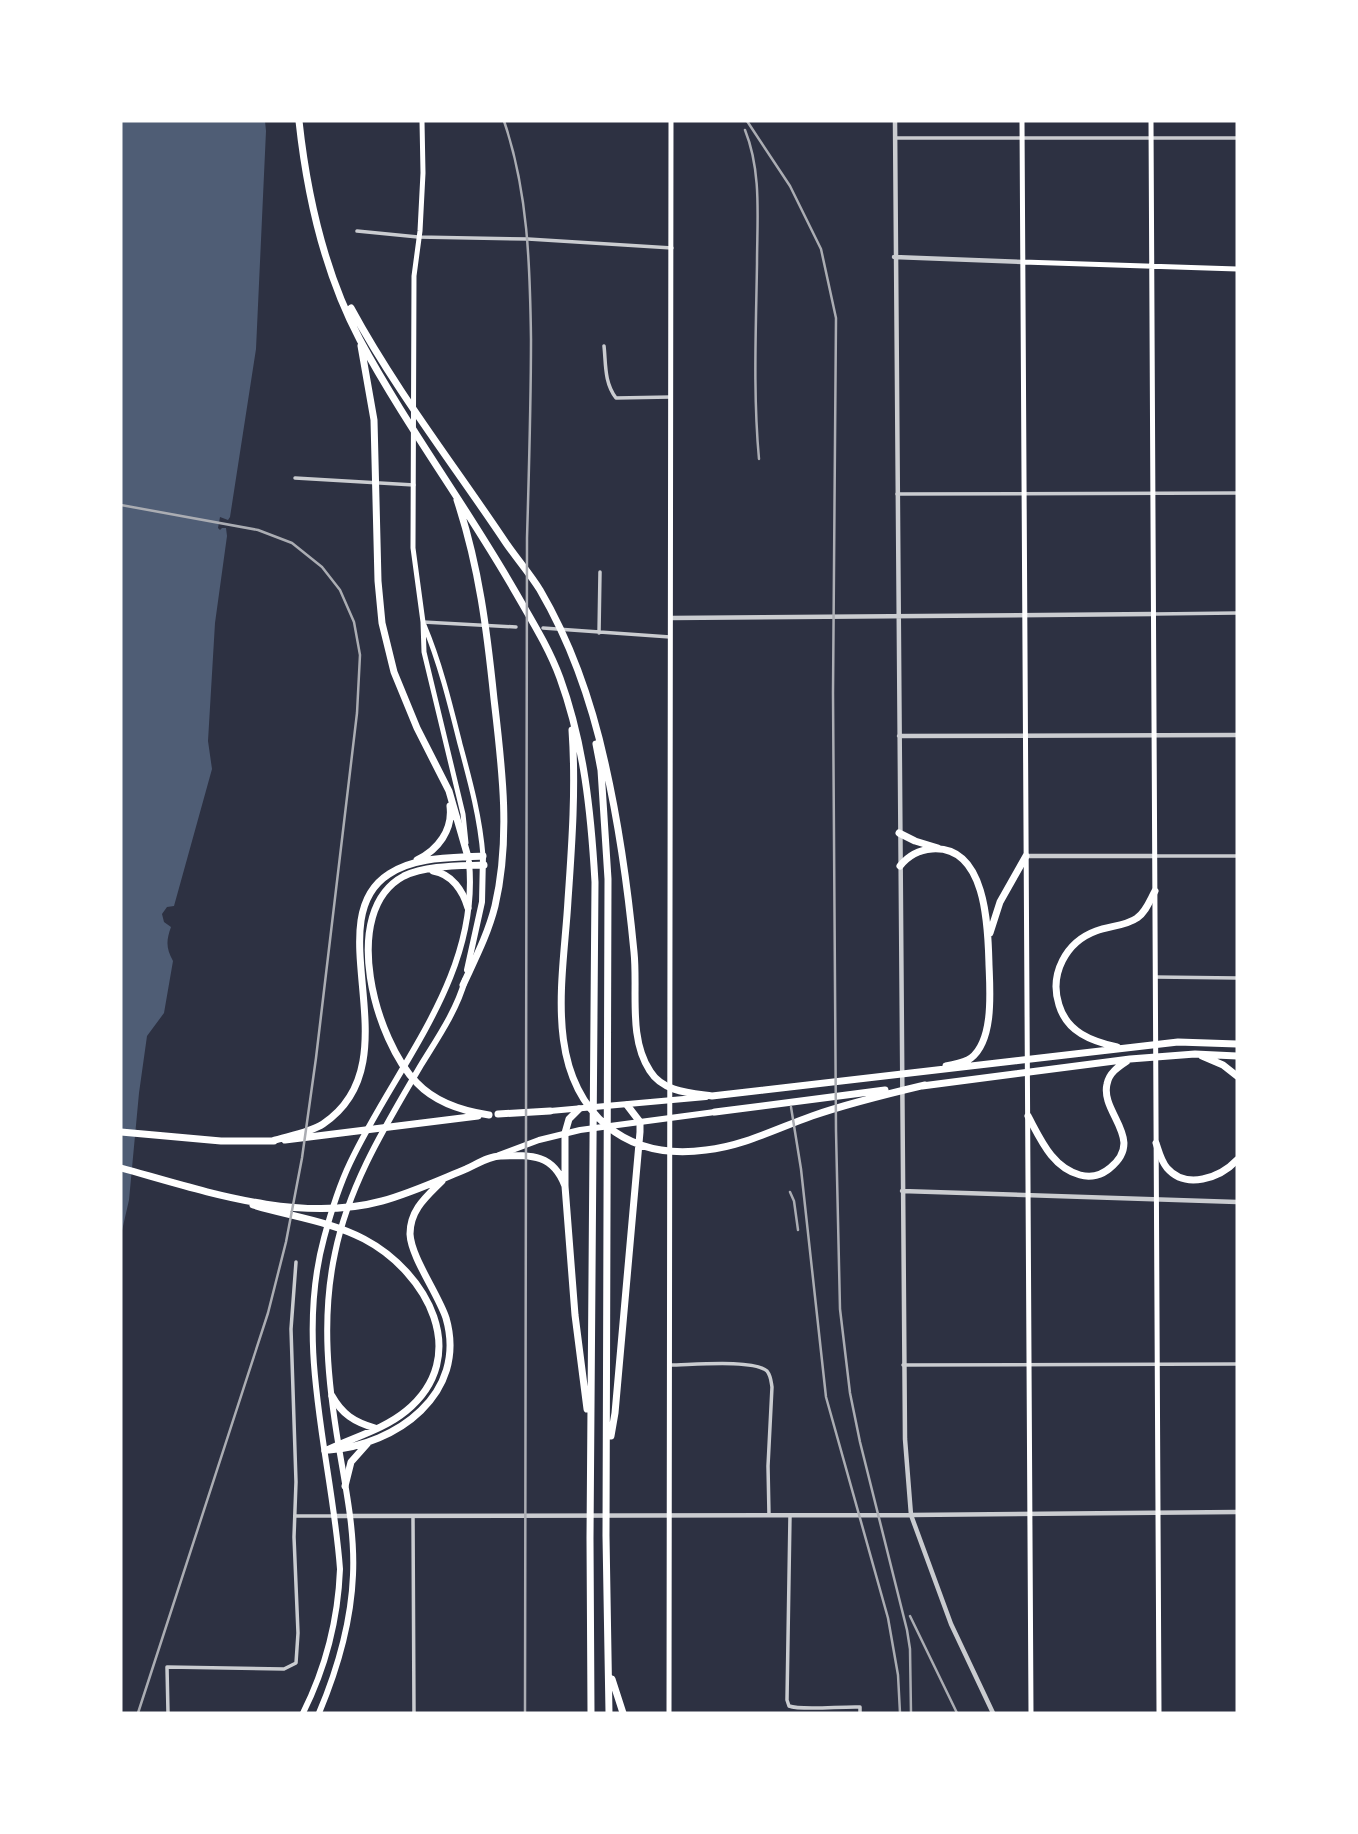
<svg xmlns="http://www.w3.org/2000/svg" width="1358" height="1834" font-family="Karla,sans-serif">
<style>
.water{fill:#4f5d75}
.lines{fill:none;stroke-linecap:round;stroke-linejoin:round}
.minor{stroke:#caccd0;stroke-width:3.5}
.tertiary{stroke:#caccd0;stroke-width:4.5}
.secondary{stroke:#fff;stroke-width:5}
.primary{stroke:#fff;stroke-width:6}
.trunk{stroke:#fff;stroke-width:6}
.motorway{stroke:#fff;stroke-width:7}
.rail{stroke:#abadb3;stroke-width:2.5}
</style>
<rect width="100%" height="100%" fill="#2d3142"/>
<path class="water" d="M121 121H265L266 131 256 349 230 517 228 520 220 517 218 528 220 530 222 528H226L227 536 215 623 208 741 212 769 174 906 167 907 162 914 164 922 171 927C166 941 166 948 173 961L164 1013 147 1036 139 1093 129 1200 121 1235Z"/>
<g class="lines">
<path class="minor" d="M895 138H1237
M357 231 418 237 528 239 672 248
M604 346C606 364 604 382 616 398L671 397
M295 478 414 485
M897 494 1237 493
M1154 614 1237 613
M423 622 516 627
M543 628 670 637
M599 633 600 572
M1155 856H1237
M1155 977 1237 978
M670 1365C690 1365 754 1359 767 1371 771 1376 771 1381 772 1387L768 1466 769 1515
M903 1365 1237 1364
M295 1516H334
M790 1516 787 1700 789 1706C802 1711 842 1706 860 1707V1713
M413 1517 414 1713
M168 1713 167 1667 284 1669 296 1663 298 1633 294 1537 296 1482 291 1329 296 1262"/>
<path class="tertiary" d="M895 121 905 1439 911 1515 951 1624 993 1713
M894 257 1023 262
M671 618 1154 614
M899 736 1237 735
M1027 856H1155
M902 1191 1237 1202
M334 1516 911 1515 1237 1512"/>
<path class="secondary" d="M422 121 423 173 420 231 414 276 413 548 423 622 424 652 463 814 466 843
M1022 121 1031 1713
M1151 121 1159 1713
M1023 262 1237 269
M424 625C440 663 450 704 460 744 470 781 480 817 483 856
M669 1713 671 121"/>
<path class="primary" d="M467 970 482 902 483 856
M303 1713C326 1667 338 1621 340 1569 332 1459 294 1348 324 1238 331 1212 339 1186 350 1163 396 1065 480 977 469 862
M319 1713C338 1668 351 1624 353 1575 355 1532 346 1490 339 1448 328 1383 321 1318 335 1253 349 1184 386 1125 421 1065 437 1039 457 1010 465 980"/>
<path class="trunk" d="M550 1111 706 1097
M499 1155 539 1140 580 1130 715 1112"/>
<path class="motorway" d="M299 121C307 195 325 274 360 340 407 427 467 507 516 593 532 621 549 648 560 678 584 744 591 812 595 882L590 1538 591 1713
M351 308C396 391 454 465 506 543 517 559 530 574 540 590 571 643 592 704 605 763 619 825 628 889 634 952 638 990 628 1038 650 1071 663 1092 690 1093 712 1096L1178 1042 1237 1044
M361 346 374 420 378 581 382 623 394 672 417 728 449 791 468 857
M457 500C479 566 487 631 494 699 502 767 511 838 495 906 488 934 475 959 463 985
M572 730C576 787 572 843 568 900 564 974 542 1071 607 1126 635 1149 670 1155 706 1150 743 1146 778 1128 812 1116 849 1103 887 1094 925 1085
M596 744 601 770 608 879 606 1536 609 1713
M899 833 915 841 938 848
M417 860C438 850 453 830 450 806
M484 865C460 866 426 865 404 876 338 911 376 1042 417 1083 436 1103 462 1111 489 1115
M900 866C908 856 918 850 932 849 987 845 988 929 989 965 990 991 994 1040 971 1058 965 1063 954 1064 946 1066
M433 871C452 874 463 891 468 908
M990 933 1000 902 1026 856
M1117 1047C1091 1041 1067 1032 1059 1005 1049 974 1066 942 1096 931 1109 926 1126 926 1137 918 1146 912 1150 900 1155 891
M1202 1056 1223 1065 1237 1076
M922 1086 1130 1059 1195 1054 1237 1056
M579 1109 569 1119 565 1133V1186L575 1315 587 1409
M715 1112 885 1090
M498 1114 550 1111
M1028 1116C1041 1140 1052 1167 1080 1175 1091 1178 1102 1175 1110 1168 1146 1139 1100 1113 1107 1084 1109 1073 1118 1067 1127 1061
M121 1132 221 1141H274
M285 1140 478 1116
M272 1141C288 1136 309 1133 323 1124 416 1062 315 921 389 874 416 856 452 858 483 856
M1156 1143C1159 1152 1161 1161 1167 1168 1186 1190 1220 1178 1237 1160
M121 1168C201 1190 298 1224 382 1201 411 1193 439 1180 466 1169 477 1164 489 1156 501 1156 532 1155 553 1154 565 1186
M253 1205C289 1216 330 1221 364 1239 427 1272 473 1356 406 1411 383 1430 351 1438 325 1451
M332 1396C342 1414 354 1422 375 1428
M611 1436 615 1413 640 1132V1122L627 1105
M329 1450C396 1445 468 1394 446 1318 438 1294 411 1257 410 1234 410 1210 426 1197 442 1181
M345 1486 351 1462 367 1444
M612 1679 623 1713"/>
<path class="rail" d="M504 121C528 191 530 265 531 339 531 405 529 471 527 538L525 1713
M747 121 790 186 821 249 836 318 833 693 836 1131 840 1309 850 1393 860 1442 907 1630 910 1649 911 1713
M745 130C762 172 757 220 757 264 756 329 753 394 759 459
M121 505 258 530 292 543 322 567 340 590 354 622 360 655 357 713 316 1058 302 1158 286 1242 268 1313 138 1713
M791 1107 801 1169 826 1397 888 1618 898 1675 900 1713
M790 1192 794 1201 798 1230
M910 1616 957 1713"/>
</g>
<rect width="1358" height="1834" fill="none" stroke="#ffffff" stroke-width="245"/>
</svg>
